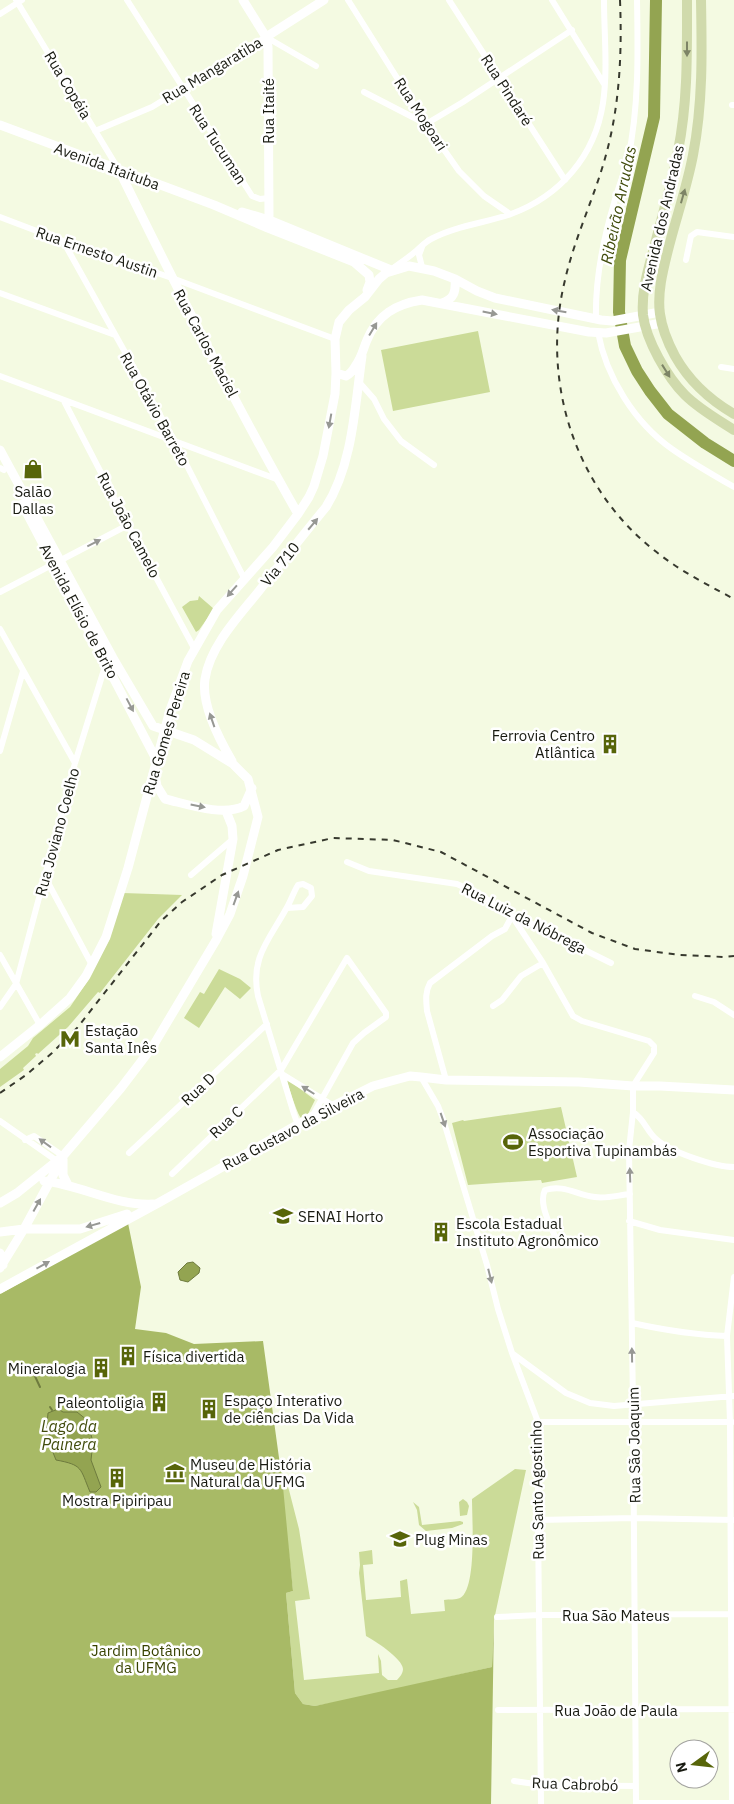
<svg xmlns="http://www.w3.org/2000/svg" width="734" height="1804" font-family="'IBM Plex Sans',sans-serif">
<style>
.green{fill:#cbdb98}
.forest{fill:#a8ba66}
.water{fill:#93a451;stroke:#6e7b3e}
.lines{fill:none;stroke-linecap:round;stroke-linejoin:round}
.stream{stroke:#6e7b3e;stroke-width:2}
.river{stroke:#93a451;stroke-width:12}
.street{stroke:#fff;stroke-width:6}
.secondary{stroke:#fff;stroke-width:9}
.primary{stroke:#d0daac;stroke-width:10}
.rail{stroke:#37392e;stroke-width:2;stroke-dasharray:6 6;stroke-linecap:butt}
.oneway{fill:#7d8466}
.oneway2{fill:#979894}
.labels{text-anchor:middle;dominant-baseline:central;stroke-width:5;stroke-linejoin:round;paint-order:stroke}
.street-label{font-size:15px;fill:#181a11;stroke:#fff}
.poi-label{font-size:15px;fill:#181a11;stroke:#fff;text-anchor:start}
.park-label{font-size:15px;fill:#384200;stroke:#fff}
.water-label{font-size:16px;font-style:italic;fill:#414c0c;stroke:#fff}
</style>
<rect width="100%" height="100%" fill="#f4fae2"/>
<path class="green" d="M478 331 490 392 393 411 381 350Z
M199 596 214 609 199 630 196 632 182 607 190 601 198 600Z
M123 893 182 895 158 919 100 993 98 992 68 1027 38 1054 37 1053 35 1054 36 1056 23 1068 24 1070 0 1087V1069L28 1046 33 1038 70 1007 87 982 109 940Z
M219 969 240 979 251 988 240 999 225 987 199 1028 184 1018 200 992 204 994Z
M287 1079 315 1100 308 1114 301 1118C297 1113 288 1086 287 1079Z
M561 1107 577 1177 542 1183 541 1180 468 1185 452 1123 463 1120 464 1121Z
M279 1465 289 1490 299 1529 310 1599 295 1601 304 1680 379 1673 378 1654 381 1661 382 1675 388 1680H397C400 1677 403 1673 403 1669 403 1659 374 1640 366 1636L359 1573 360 1565 359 1552 372 1550 373 1564 363 1565 366 1600 401 1597 400 1581 407 1579 411 1614 445 1611 444 1600C449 1599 456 1600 460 1598 477 1590 472 1517 472 1499L515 1469 526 1470 494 1620 492 1667 353 1699 315 1706 303 1704 295 1693 286 1593 293 1591Z
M463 1499 467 1502 469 1506 467 1515 460 1516 459 1502Z
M413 1502 419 1507 422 1525 460 1521 463 1522V1524L452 1528 426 1531 419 1525 417 1510Z"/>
<path class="forest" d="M128 1223 141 1287 135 1329 166 1333 194 1344 263 1341 283 1487 293 1591 286 1593 295 1693 303 1704 315 1706 492 1667 494 1620 491 1804H0V1294Z"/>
<path class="water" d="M193 1262 200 1268 199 1273 188 1282 180 1280 178 1272 187 1263Z
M58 1409 63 1412H77L87 1420 93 1442 91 1460 101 1487 96 1492H90C80 1468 83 1465 56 1460L46 1435 48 1413Z"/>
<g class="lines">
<path class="stream" d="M33 1372 40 1387
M50 1407 52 1410"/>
<path class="river" d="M656 0 654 117 620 260 619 312 625 346 637 371 650 391 668 414 705 443 734 461"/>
<path class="street" d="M16 0 119 170
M127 0 252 196 260 199 269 198
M348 0 426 124 459 171 484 196 510 214
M449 0 565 180
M552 0 604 84
M0 14 22 0
M364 92 426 124 463 102 572 30
M732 105H734
M95 131 152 107 266 37 316 66
M0 217 63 241 172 278 335 339
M63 241 174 440 244 578
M686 260 691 236 697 232 734 237
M422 267 419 255 422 247
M392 269C400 263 408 258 416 251 421 247 425 242 431 239 455 226 485 223 511 214 560 196 595 156 603 103 608 69 604 34 604 0
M0 293 115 335
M596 319C595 280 603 240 614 203 618 188 624 174 628 159 639 107 638 53 637 0
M598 332C606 377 635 423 672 449 692 463 713 475 734 487
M721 367 734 369
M0 376 279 480
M359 382 374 399 384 419 401 441 434 465
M64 401 128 525 194 648
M0 468 4 470
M0 592 128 525
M0 629 75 763
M0 751 23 671
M347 862 369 871 457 884 479 894 512 916 522 919 611 963
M191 875 233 839
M45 877 92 965
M287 908 303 907 312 896 311 888 303 884 298 885C293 893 291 901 286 909 269 940 250 958 258 996L294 1114 298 1125
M512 916 543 963 573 1016 582 1021 649 1041 654 1046V1053L633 1086V1112L629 1150 633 1403 636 1804
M0 955 40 1025
M695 996 714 1002 734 1015
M493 1006 502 1000 521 976 543 963
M0 1007 16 984 75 763 106 663
M282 1074 334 1106
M421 1077 438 1106 443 1119 487 1265 498 1309 512 1353 538 1422V1520L541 1804
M446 1080 427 1011C426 1000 425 992 430 983L492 936 505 929 512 916
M633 1112C645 1120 646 1130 656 1139 670 1152 715 1167 734 1167
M0 1121 57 1161
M25 1140 34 1136 63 1156
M129 1153 267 1024
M172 1174 281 1070 347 958 386 1013V1017L364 1033 353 1043 313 1115
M629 1221 660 1230 734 1240
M557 1240C551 1228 538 1203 545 1190 564 1184 577 1195 595 1197 606 1199 619 1195 630 1194
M632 1323C664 1330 695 1335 727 1336
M513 1354 566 1393 590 1403 614 1406 734 1396
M538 1422H732
M538 1520 634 1518 734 1520
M497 1617 539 1615 733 1614
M498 1710 734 1709
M514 1781 542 1785 636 1786
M636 1803H734
M732 1804 730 1422 727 1336 734 1277"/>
<path class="secondary" d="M243 0 266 37 268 47 269 216 268 228
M266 37 324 0
M0 125 214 205 268 228 354 262 369 275 370 282 367 290
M119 170C176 286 234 402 298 514
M242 212 269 220 391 270
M442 303C454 299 456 292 455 279
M336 373 346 376C351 374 353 370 356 365 362 357 363 349 367 340 377 315 396 304 422 300L589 332 606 333 662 323
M0 450 113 658 153 726 194 740 233 764 248 779 258 817 243 876 230 914 215 942 153 1046 121 1088 63 1156 17 1193 0 1203
M22 504 157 761
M232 761C219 739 201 705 205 679 210 646 239 616 259 591 281 563 303 535 326 507 353 464 355 405 362 356
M155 775 157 786 165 799C187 804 223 817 244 806L252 788
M216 934 233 839 232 826 226 811
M0 1057 40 1025 70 998 86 976 106 937 128 868 170 710 188 661 217 610 273 547 298 514 309 497 314 486 323 456 335 394 336 373 335 339 339 322 349 310 365 297 379 279 386 273 409 266 434 271 455 279 477 291 495 298 601 320 612 321 660 312
M63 1159V1175L68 1185
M44 1181C82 1185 115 1206 153 1204
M0 1232 24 1229H80L127 1214
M0 1253 3 1265
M0 1268 24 1229 62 1159
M0 1289 160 1202 313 1116 373 1086 395 1080 410 1076 421 1077 446 1080 579 1082 633 1086H660L734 1090"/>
<path class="primary" d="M687 0C687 51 688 102 678 151 672 182 663 213 655 244 649 267 641 290 643 315 646 340 667 377 685 395 699 409 717 419 734 430
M701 0C702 51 703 104 693 155 687 187 676 218 668 250 663 270 657 293 660 314 662 329 668 343 675 356 689 381 710 400 734 414"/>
<path class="rail" d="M620 0C622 50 620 102 607 151 596 194 575 236 565 280 540 381 575 491 659 554 682 572 708 585 734 599
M0 1093 26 1075 52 1053 77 1028 161 921 182 902 222 875 278 850 333 838 393 840 441 852 592 933 635 949 680 955 725 957 734 956"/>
</g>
<defs><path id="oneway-solid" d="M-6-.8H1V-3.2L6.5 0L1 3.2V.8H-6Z" transform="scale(1.25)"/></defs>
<g class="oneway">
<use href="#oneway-solid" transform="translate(687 49) rotate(90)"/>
<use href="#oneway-solid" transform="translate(683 196) rotate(-74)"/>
<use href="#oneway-solid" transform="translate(666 371) rotate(58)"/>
</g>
<g class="oneway2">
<use href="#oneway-solid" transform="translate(559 311) rotate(-170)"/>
<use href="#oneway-solid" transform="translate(490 313) rotate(11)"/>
<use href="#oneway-solid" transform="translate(373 329) rotate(-59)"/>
<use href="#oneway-solid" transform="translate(330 421) rotate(100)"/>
<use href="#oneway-solid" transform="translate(313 524) rotate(-50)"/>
<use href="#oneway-solid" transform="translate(94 543) rotate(-27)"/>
<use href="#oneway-solid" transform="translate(232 591) rotate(131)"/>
<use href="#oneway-solid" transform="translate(130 705) rotate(62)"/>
<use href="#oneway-solid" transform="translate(212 720) rotate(-109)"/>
<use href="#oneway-solid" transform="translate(198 806) rotate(11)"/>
<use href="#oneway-solid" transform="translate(236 898) rotate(-70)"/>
<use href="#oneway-solid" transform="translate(308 1090) rotate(-148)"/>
<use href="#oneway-solid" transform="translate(443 1120) rotate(71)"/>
<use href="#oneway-solid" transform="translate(45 1143) rotate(-144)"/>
<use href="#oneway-solid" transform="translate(630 1175) rotate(-92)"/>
<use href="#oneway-solid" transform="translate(37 1205) rotate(-61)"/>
<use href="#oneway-solid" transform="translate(93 1225) rotate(164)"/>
<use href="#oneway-solid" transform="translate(43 1265) rotate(-29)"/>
<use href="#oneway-solid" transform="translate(490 1276) rotate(76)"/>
<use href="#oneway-solid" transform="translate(632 1355) rotate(-91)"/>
</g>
<defs>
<symbol id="shop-bare" viewBox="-9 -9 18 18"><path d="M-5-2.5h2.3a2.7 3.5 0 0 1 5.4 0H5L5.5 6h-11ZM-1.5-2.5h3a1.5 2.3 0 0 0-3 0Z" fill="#576509" stroke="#fff" stroke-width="2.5" paint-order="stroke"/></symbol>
<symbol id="building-bare" viewBox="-9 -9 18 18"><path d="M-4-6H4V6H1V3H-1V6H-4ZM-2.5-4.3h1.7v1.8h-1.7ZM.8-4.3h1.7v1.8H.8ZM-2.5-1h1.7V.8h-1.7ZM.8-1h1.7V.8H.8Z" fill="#576509" stroke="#fff" stroke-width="2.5" paint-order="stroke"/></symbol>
<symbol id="metro-bare" viewBox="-9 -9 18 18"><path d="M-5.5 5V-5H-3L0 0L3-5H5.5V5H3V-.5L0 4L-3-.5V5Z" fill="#576509" stroke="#fff" stroke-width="2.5" paint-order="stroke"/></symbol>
<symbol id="stadium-bare" viewBox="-9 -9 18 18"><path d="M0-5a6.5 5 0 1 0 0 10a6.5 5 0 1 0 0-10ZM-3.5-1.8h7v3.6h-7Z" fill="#576509" stroke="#fff" stroke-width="2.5" paint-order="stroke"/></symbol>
<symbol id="university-bare" viewBox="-9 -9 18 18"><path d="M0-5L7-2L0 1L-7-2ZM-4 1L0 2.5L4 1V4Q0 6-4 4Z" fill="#576509" stroke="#fff" stroke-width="2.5" paint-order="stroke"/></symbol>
<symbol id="museum-bare" viewBox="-9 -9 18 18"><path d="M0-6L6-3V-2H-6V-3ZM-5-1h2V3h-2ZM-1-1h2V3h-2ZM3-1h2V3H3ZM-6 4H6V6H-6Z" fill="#576509" stroke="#fff" stroke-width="2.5" paint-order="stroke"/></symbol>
</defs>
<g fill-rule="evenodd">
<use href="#shop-bare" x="19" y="455" width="28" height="28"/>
<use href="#building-bare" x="596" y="730" width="28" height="28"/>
<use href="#metro-bare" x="56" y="1025" width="28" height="28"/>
<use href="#stadium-bare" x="499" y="1128" width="28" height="28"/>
<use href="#university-bare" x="269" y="1202" width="28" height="28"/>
<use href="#building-bare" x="427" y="1218" width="28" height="28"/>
<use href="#building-bare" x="114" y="1342" width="28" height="28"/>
<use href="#building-bare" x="87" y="1354" width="28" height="28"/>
<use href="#building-bare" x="145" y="1388" width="28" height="28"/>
<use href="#building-bare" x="195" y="1395" width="28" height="28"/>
<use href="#museum-bare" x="161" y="1459" width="28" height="28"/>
<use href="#building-bare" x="103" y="1464" width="28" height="28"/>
<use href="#university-bare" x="386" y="1525" width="28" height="28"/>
</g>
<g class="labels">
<g class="street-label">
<text transform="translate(212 70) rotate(-31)">Rua Mangaratiba</text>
<text transform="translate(68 85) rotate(59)">Rua Copéia</text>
<text transform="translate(507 90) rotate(57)">Rua Pindaré</text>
<text transform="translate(268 111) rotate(-90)">Rua Itaité</text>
<text transform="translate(421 114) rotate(57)">Rua Mogoari</text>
<text transform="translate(218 144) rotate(57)">Rua Tucuman</text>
<text transform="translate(107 166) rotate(20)">Avenida Itaituba</text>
<text transform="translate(662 218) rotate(-77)">Avenida dos Andradas</text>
<text transform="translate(97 252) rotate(19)">Rua Ernesto Austin</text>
<text transform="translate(206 343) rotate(62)">Rua Carlos Maciel</text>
<text transform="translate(155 409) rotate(61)">Rua Otávio Barreto</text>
<text transform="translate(129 525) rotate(62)">Rua João Camelo</text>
<text transform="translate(280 564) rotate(-51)">Via 710</text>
<text transform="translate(79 611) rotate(62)">Avenida Elísio de Brito</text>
<text transform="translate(166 733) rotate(-73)">Rua Gomes Pereira</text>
<text transform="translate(57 832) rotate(-75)">Rua Joviano Coelho</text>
<text transform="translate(524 918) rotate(27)">Rua Luiz da Nóbrega</text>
<text transform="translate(198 1089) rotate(-43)">Rua D</text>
<text transform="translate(226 1122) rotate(-43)">Rua C</text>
<text transform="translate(293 1129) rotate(-28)">Rua Gustavo da Silveira</text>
<text transform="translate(634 1445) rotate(-91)">Rua São Joaquim</text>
<text transform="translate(537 1490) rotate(-91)">Rua Santo Agostinho</text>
<text x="616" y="1615">Rua São Mateus</text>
<text x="616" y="1710">Rua João de Paula</text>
<text transform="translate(575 1784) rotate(2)">Rua Cabrobó</text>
</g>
<g class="poi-label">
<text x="33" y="491" text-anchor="middle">Salão<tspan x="33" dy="17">Dallas</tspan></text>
<text x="595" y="735" text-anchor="end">Ferrovia Centro<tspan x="595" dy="17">Atlântica</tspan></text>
<text x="85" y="1030">Estação<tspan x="85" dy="17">Santa Inês</tspan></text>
<text x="528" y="1133">Associação<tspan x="528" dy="17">Esportiva Tupinambás</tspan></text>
<text x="298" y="1216">SENAI Horto</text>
<text x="456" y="1223">Escola Estadual<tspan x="456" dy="17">Instituto Agronômico</tspan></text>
<text x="143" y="1356">Física divertida</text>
<text x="86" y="1368" text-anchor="end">Mineralogia</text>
<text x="224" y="1400">Espaço Interativo<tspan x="224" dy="17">de ciências Da Vida</tspan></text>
<text x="144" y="1402" text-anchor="end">Paleontoligia</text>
<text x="190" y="1464">Museu de História<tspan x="190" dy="17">Natural da UFMG</tspan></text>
<text x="117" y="1500" text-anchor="middle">Mostra Pipiripau</text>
<text x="415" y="1539">Plug Minas</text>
</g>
<g class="park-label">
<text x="146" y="1650">Jardim Botânico<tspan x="146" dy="17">da UFMG</tspan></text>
</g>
<g class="water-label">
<text transform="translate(618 205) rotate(-78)">Ribeirão Arrudas</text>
<text x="69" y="1426">Lago da<tspan x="69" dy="18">Painera</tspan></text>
</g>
</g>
<g transform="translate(694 1764) rotate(255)"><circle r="24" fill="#ffffff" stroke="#a3a3a0"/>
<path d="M0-4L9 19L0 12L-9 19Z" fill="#576509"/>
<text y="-8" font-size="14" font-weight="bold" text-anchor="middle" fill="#181a11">N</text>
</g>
</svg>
